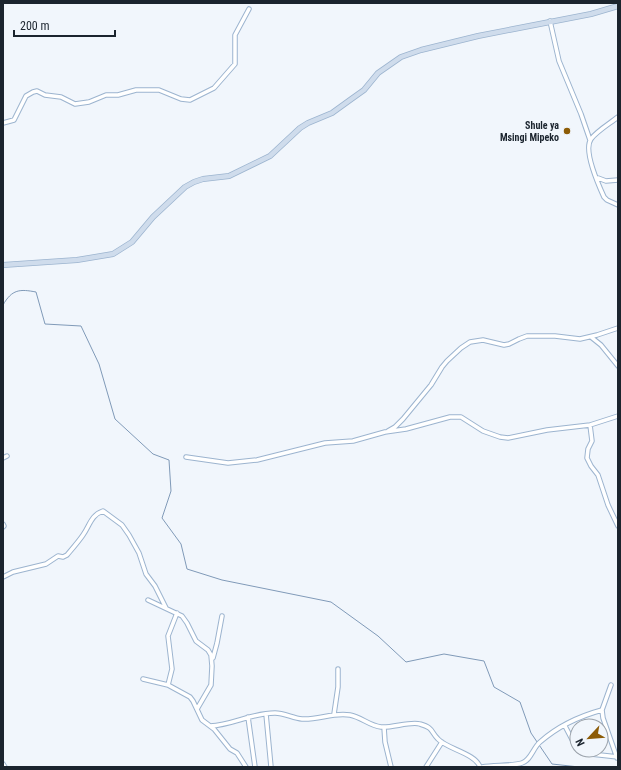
<svg xmlns="http://www.w3.org/2000/svg" width="621" height="770" font-family="'Roboto Condensed',sans-serif">
<style>
.lines{fill:none;stroke-linecap:round;stroke-linejoin:round}
.stream{stroke:#809ab8;stroke-width:1}
.street-casing{stroke:#9cb4cf;stroke-width:5.5}
.secondary-casing{stroke:#9cb4cf;stroke-width:6}
.street{stroke:#fff;stroke-width:3.5}
.secondary{stroke:#cfdcec;stroke-width:4.5}
.poi-dot{fill:#8d5c07;stroke:#f1f6fc;stroke-width:1.5}
.labels{text-anchor:middle;dominant-baseline:central;stroke-width:4;stroke-linejoin:round;paint-order:stroke}
.poi-label{font-size:10px;font-weight:bold;fill:#1b242e;stroke:#f1f6fc;text-anchor:end}
</style>
<rect width="100%" height="100%" fill="#f1f6fc"/>
<g class="lines">
<path class="stream" d="M3 305C12 289 20 289 36 292L45 324 81 326 99 364 115 419 153 454 169 460 171 491 162 518 181 544 187 569 222 580 331 602 378 636 406 662 444 654 484 661 494 687 520 702 531 733 552 764 579 767"/>
<defs>
<path id="street" d="M550 21 559 61 581 114 590 140
M618 117C609 124 597 131 591 139 583 150 599 186 604 197L607 200 618 205
M3 123 14 120 26 96 33 92 37 91 45 95 61 97 75 104 89 102 106 95H118L136 90H159L181 99 190 100 214 88 235 64V35L249 9
M598 178 606 181 618 180
M591 337 601 345 618 366
M590 425 592 441 588 449 587 458 591 466 598 475 608 505 618 526
M388 431 395 427 403 419 431 385 442 367 447 361 461 348 470 342 483 340 504 345 509 344 519 339 527 336H555L580 339 597 335 618 328
M186 457 228 463 257 460 325 443 353 441 385 432 406 429 450 417H461L483 431 500 437 508 438 547 430 590 425 618 416
M3 458 7 456
M3 524 4 526 3 527
M3 577 13 572 46 564 58 556 63 557 67 555C72 549 79 541 83 535 90 525 91 515 103 511L122 525 129 535 139 553 146 574 155 586 166 608
M148 600 182 616 187 623 196 641 208 650 211 655 212 666 211 685 197 709
M213 658 217 643 222 616
M143 679 168 685 190 697 193 701 202 720 214 729 230 749 237 753 246 767
M168 685 172 669 168 636 177 613
M611 685 602 710 603 718 617 758
M266 714 271 767
M334 714 338 687V669
M248 717 255 767
M210 726C233 725 251 713 275 713 284 713 293 718 302 719 319 720 333 712 350 715 361 717 370 726 381 727 392 728 411 721 420 724 434 728 430 731 438 739 447 749 475 753 480 767
M565 726 577 749
M384 727 385 742 391 767
M578 750 582 753 618 757
M3 764 5 767
M426 767 442 742
M482 767C494 765 513 766 522 763 531 760 533 748 540 742 557 727 580 716 602 710"/>
<path id="secondary" d="M3 265 77 260 113 254 132 242 153 217 185 187 194 182 203 179 229 176 270 156 300 128 308 123 332 113 350 100 364 90 378 73 401 57 421 50 478 36 591 14 618 6"/>
</defs>
<use href="#street" class="street-casing"/>
<use href="#secondary" class="secondary-casing"/>
<use href="#street" class="street"/>
<use href="#secondary" class="secondary"/>
</g>
<circle class="poi-dot" cx="567" cy="131" r="4"/>
<g class="labels">
<g class="poi-label">
<text x="559" y="125">Shule ya<tspan x="559" dy="12">Msingi Mipeko</tspan></text>
</g>
</g>
<rect width="621" height="770" fill="none" stroke="#1b242e" stroke-width="8"/>
<g transform="translate(589 738) rotate(244)"><circle r="19" fill="#f1f6fc" stroke="#9ba2aa"/>
<path d="M0-3L7 15L0 10L-7 15Z" fill="#8d5c07"/>
<text y="-6" font-size="11" font-weight="bold" text-anchor="middle" fill="#1b242e">N</text>
</g>
<path d="M14 30v6h101v-6" fill="none" stroke="#1b242e" stroke-width="2"/>
<text x="20" y="30" font-size="12" fill="#1b242e" stroke="#f1f6fc" stroke-width="3" paint-order="stroke">200 m</text>
</svg>
